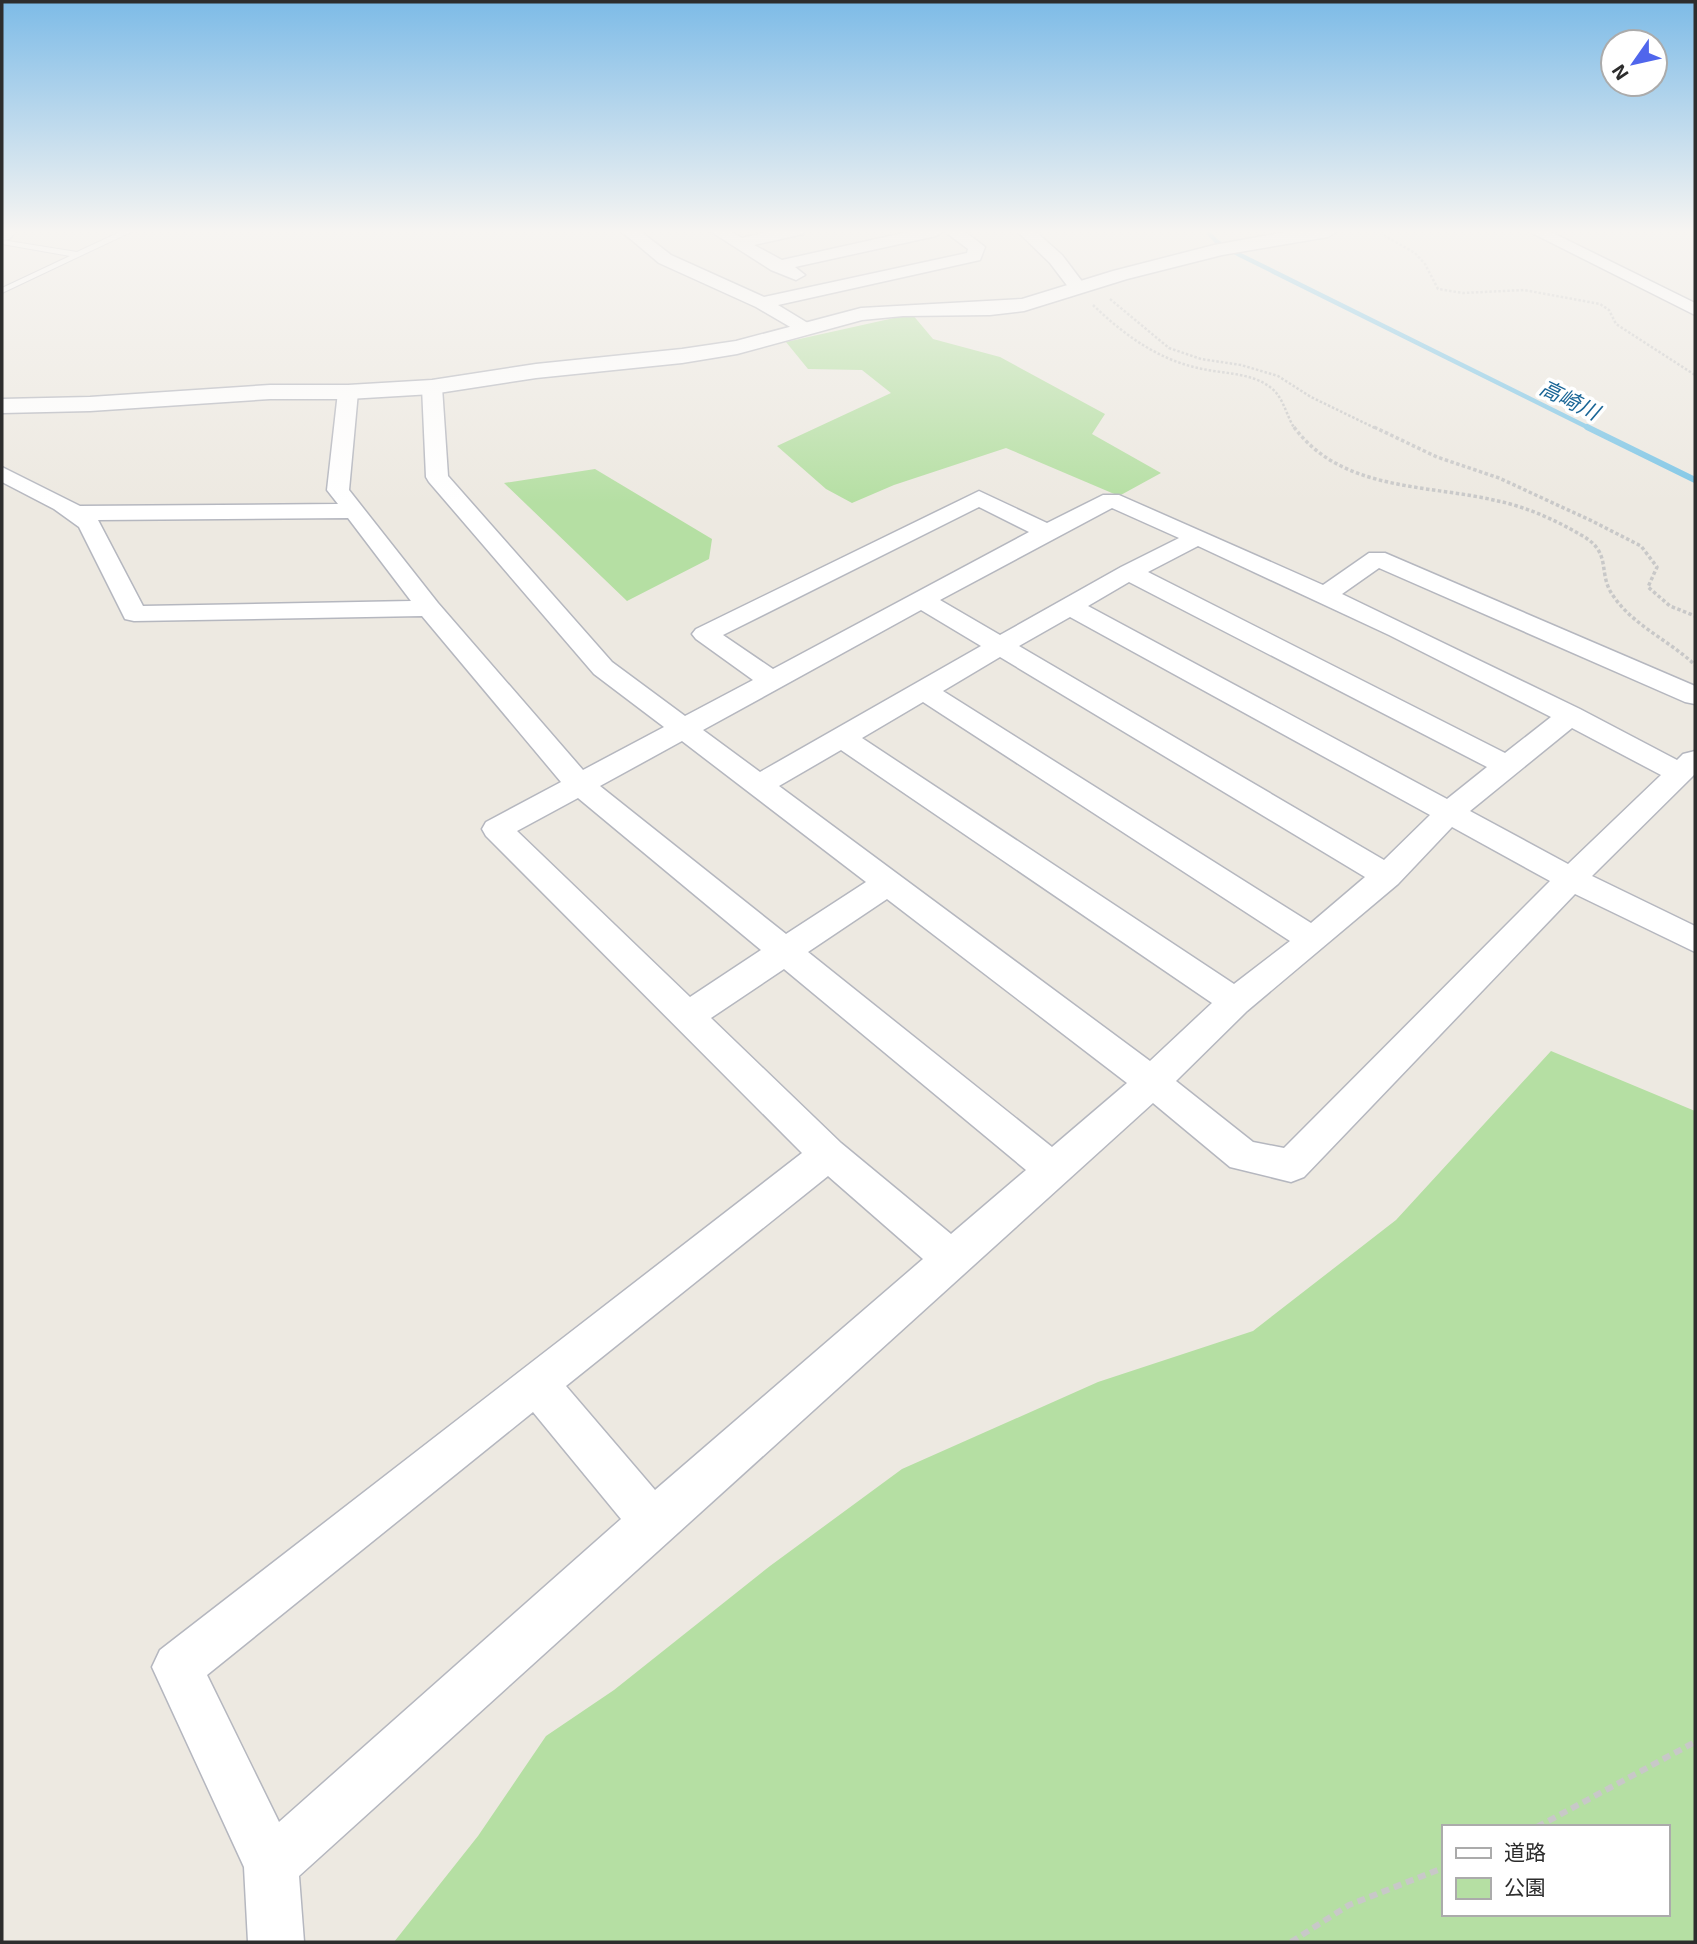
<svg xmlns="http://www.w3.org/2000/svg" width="1697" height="1944" font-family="'Exo 2','Noto Sans JP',sans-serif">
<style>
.green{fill:#b5dfa3;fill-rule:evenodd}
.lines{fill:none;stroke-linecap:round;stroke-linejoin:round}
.stream-far1{stroke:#7ec6e6;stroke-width:4.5}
.stream{stroke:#7ec6e6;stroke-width:6}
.lane-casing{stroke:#b5b7bf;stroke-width:2}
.street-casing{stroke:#b5b7bf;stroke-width:3}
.secondary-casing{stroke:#b5b7bf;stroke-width:3}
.path-far2{stroke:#c8c8c8;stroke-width:2.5;stroke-dasharray:2.5 2;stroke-linecap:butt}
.path-far1{stroke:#c8c8c8;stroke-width:3.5;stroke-dasharray:3.5 2.5;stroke-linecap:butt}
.path{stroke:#c8c8c8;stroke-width:6;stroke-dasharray:8 5;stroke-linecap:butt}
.lane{fill:#fff;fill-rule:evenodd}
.street{fill:#fff;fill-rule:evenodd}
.secondary{fill:#fff;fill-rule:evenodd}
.labels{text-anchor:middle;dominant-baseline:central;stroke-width:7;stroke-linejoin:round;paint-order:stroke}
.far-water-label{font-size:21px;font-style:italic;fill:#196596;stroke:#fff}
</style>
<rect width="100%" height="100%" fill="#ede9e1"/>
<path class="green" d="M912 314 933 339 1000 357 1105 414 1092 434 1161 473 1119 496 1006 448 894 485 852 503 826 489 777 446 891 393 862 370 808 369 786 342Z
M595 469 712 539 709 559 627 601 504 483Z
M1551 1051 1695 1111V1942H394L478 1836 546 1736 614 1690 770 1566 902 1469 1098 1382 1253 1331 1396 1220ZM1443 1827H1667V1914H1443Z"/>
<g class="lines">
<path class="stream-far1" d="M1207 231 1217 242 1240 255 1591 429"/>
<path class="stream" d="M1587 427 1695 480"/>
<defs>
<path id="lane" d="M122 231H133L2 293V288L70 256 2 244V240L77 252Z"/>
<path id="street" d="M621 231H640L671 255 764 297 967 253 968 249 944 231H964L985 247 980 260 778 305 811 325 813 329 811 333 804 335 756 307 659 263Z
M710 231H730L742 238 772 231H805L803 234 754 245 782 260 912 231H944L936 236 795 267 805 275 796 280 771 270Z
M1017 231H1035L1062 255 1087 288 1084 292H1072L1050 263Z
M1528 231H1549L1695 303V315Z
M432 381 439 383 442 387 448 476 612 662 685 716 753 680 696 639 692 634 696 629 979 491 1047 523 1103 495H1119L1323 585 1369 553H1385L1695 686V704L1685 702 1379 568 1342 594 1580 709 1677 760 1683 754 1695 751V774L1592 876 1695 926V952L1575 894 1304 1177 1291 1182 1230 1167 1153 1103 299 1876 304 1942H248L244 1867 152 1667 160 1650 802 1153 486 836 482 829 486 822 561 782 422 616 134 621 125 619 79 527 54 509 2 482V467L80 506 338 504 327 490 338 392 341 388H355L358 392 349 490 438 603 583 770 664 727 594 674 429 482 426 477 422 387 425 383ZM979 507 1029 532 773 669 723 635ZM1112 508 1179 538 1121 567 1000 635 940 600ZM348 518 411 601 143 606 98 520ZM1198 546 1389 635 1551 717 1505 753 1148 572ZM1129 582 1487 767 1447 799 1088 606ZM921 610 981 646 760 772 703 730ZM1070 617 1430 815 1384 860 1019 646ZM1000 657 1365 877 1311 923 943 691ZM923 702 1290 941 1234 984 862 738ZM1572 728 1661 775 1568 864 1470 811ZM682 741 866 882 786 934 600 786ZM841 750 1212 1003 1150 1061 779 786ZM578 798 761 950 690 997 517 831ZM1452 827 1550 881 1284 1148 1253 1142 1176 1081 1247 1011 1398 884ZM887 899 1127 1083 1052 1147 808 952ZM784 969 1026 1170 951 1234 841 1143 711 1018ZM828 1176 923 1259 655 1490 566 1386ZM533 1412 621 1519 279 1822 207 1675Z"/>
<path id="secondary" d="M2 231H16L9 239 2 241Z
M1292 231H1337L1328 237 1222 255 1127 279 1024 311 990 315 903 316 862 320 737 354 682 363 536 378 432 394 348 399H270L90 411 2 413V399L90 397 270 385H348L432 380 536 364 682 349 736 341 861 308 1022 299 1113 271 1214 245Z"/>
</defs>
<use href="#lane" class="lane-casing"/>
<use href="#street" class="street-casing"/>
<use href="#secondary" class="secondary-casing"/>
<path class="path-far2" d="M1376 231 1415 253 1425 264 1438 289 1463 293 1524 290 1600 304 1609 310 1616 324 1695 375
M1110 299 1169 348 1201 359 1241 365 1278 376 1311 397 1377 429
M1093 305C1123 334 1157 359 1198 368 1222 374 1250 372 1270 387 1284 397 1286 416 1295 429"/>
<path class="path-far1" d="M1294 427C1342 492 1428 484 1498 501 1526 507 1556 520 1581 535 1614 553 1596 573 1614 597 1634 626 1670 641 1695 665
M1374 427 1437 457 1499 478 1592 521 1641 546 1657 567 1648 587 1670 606 1695 616"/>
<path class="path" d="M1537 1827 1695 1742
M1291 1942 1349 1905 1443 1868"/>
<use href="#lane" class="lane"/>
<use href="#street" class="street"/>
<use href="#secondary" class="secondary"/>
</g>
<linearGradient id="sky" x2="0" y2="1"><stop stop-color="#7dbbe7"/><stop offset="0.46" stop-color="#f7f5f2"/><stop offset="1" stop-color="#f7f5f2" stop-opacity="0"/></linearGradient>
<rect width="1697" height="503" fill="url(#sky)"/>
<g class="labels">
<g class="far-water-label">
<text transform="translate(1570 399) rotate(26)">高崎川</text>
</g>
</g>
<rect width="1697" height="1944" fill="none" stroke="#2d2d2d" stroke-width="7"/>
<rect x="1442" y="1825" width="228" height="91" fill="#ffffff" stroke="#ababab" stroke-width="2"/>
<rect x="1456" y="1848" width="35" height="10" fill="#ffffff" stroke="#ababab" stroke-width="2"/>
<text x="1504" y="1860" font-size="21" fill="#2d2d2d">道路</text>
<rect x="1456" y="1878" width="35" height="21" fill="#b5dfa3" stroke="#ababab" stroke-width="2"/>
<text x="1504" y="1895" font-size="21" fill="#2d2d2d">公園</text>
<g transform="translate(1634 63) rotate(236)"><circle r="33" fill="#ffffff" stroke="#ababab" stroke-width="2"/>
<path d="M0-5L12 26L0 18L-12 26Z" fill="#5066ec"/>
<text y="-10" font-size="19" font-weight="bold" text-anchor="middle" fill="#2d2d2d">N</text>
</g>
</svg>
